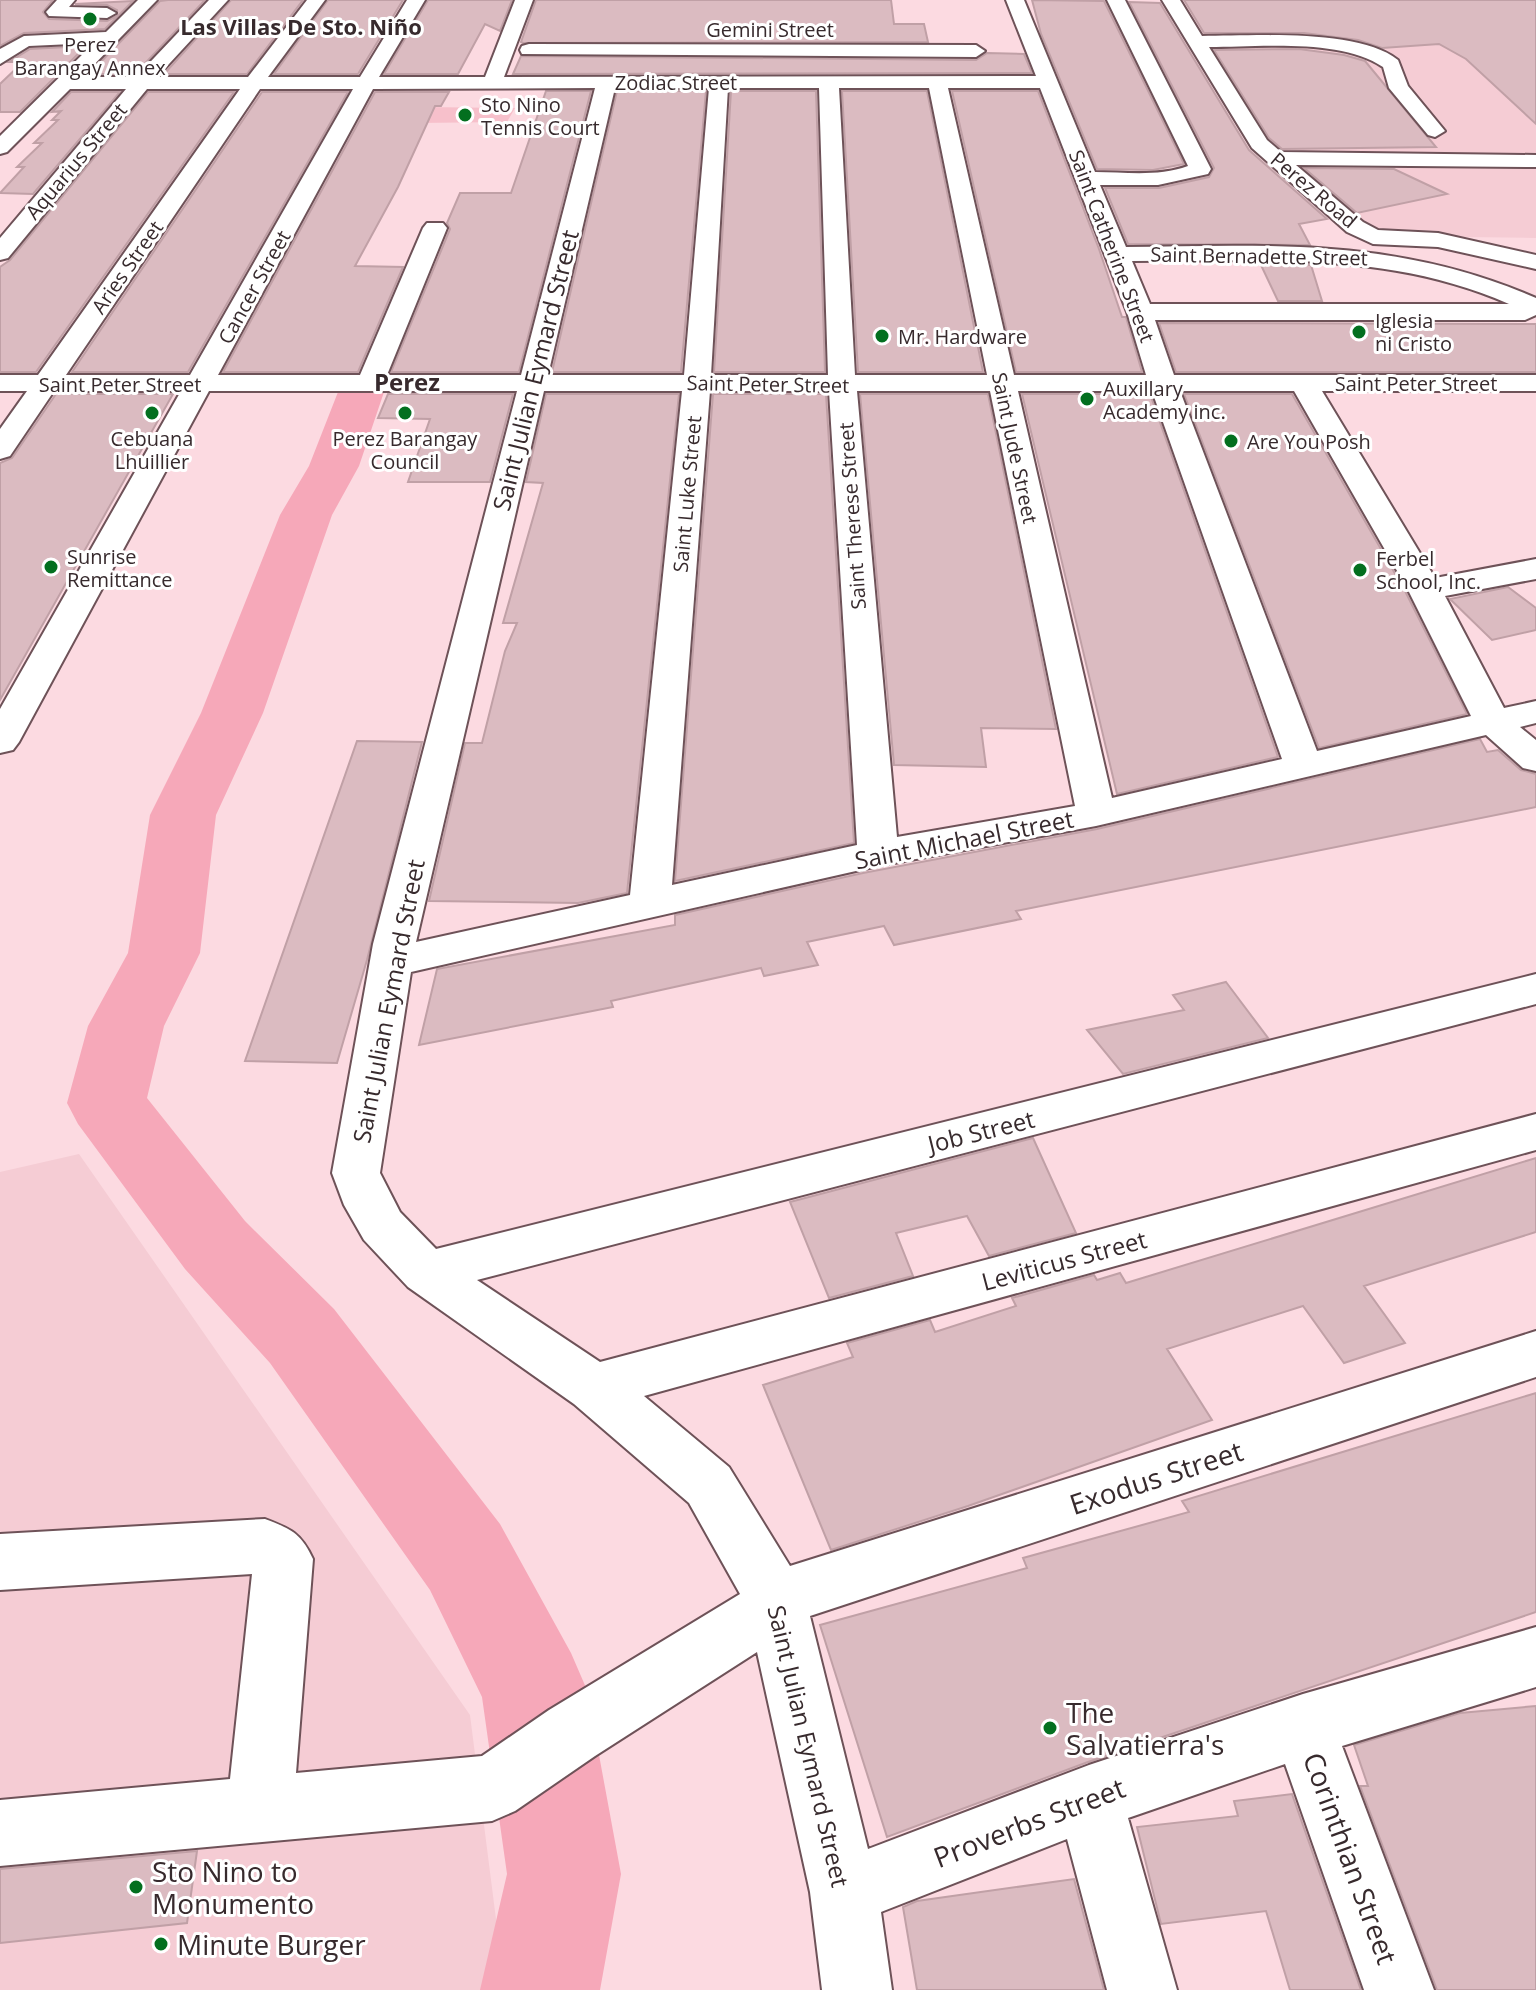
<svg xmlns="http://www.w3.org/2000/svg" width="1536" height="1990" font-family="'Open Sans',sans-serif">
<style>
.built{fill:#f5ccd4}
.green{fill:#f7c0cb}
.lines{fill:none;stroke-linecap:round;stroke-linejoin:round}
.river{fill:#f6a8b9;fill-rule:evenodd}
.building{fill:#dbbbc1;stroke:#c0a0a6;stroke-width:2}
.minor-casing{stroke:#6e5258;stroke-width:4}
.minor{fill:#fff;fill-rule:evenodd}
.poi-dot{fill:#036f1f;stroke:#fff;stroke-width:3}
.labels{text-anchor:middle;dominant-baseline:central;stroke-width:6;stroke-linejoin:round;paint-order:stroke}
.far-street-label{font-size:20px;fill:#372a2d;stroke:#fff}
.far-poi-label{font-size:20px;fill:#372a2d;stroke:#fff;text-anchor:start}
.far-neighbourhood-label{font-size:22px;font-weight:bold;fill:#372a2d;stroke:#fff}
.street-label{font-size:24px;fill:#372a2d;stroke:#fff}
.far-quarter-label{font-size:24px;font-weight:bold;fill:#372a2d;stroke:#fff}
.near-street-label{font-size:28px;fill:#372a2d;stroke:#fff}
.near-poi-label{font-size:28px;fill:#372a2d;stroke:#fff;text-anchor:start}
</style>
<rect width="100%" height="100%" fill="#fcdae1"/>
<path class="built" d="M1183 0H1536V238L1379 236 1282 153Z
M79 1154 470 1715 497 1927 485 1990H0V1172Z"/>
<path class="green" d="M422 107 515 108 507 122 417 123Z"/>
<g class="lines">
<path class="river" d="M361 378 378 382 384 392 359 466 332 515 263 713 216 815 200 953 164 1026 147 1098 245 1221 334 1309 500 1524 571 1653 587 1690 621 1874 600 1990H480L507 1874 482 1697 430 1590 270 1363 185 1269 78 1124 67 1103 88 1026 128 953 150 815 201 713 280 515 309 466 338 392 344 382Z"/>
</g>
<path class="building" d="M0 0H53L43 12 49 19 107 21 117 16V10L107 5 75 4 133 1 105 29 24 33 0 46Z
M168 0H205L135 74H89L160 1Z
M231 0H303L247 74H164Z
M328 0H403L358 74H274Z
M428 0H512L500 31 485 24 458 74H384Z
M536 0H891L894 24H924L928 42 523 43 521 42Z
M1032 0 1104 1 1184 164 1153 170 1097 169 1041 34Z
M1184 0H1536V124L1466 59 1439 44 1382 48 1358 40 1304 33H1204Z
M1129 2 1160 3 1249 150 1327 219 1299 224 1310 245 1128 244 1105 188H1159L1209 177 1214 168Z
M86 46 20 112H0V84L23 62H9L30 49Z
M1299 49 1344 55 1365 61 1436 147 1282 149 1269 138 1214 50Z
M987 53 1024 54 1032 73 513 74 521 56 976 60Z
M546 91H591L519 372H391L450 229 447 223 460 193H511Z
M617 91H706L681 372H552Z
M731 91H816L825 372H714Z
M842 91H927L983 372H858Z
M952 91H1038L1099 249 1122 317H1126L1142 372H1016Z
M71 92H120L33 194 0 193 24 167H17L42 143H34L58 120H52L61 111 52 112Z
M148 92H234L36 372H0V267L10 260Z
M262 92H348L188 372H72Z
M375 92H449L441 106H435L398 187 355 266 403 267 358 372H223Z
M1304 168 1394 169 1447 194 1357 213Z
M1260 263 1311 265 1322 301H1278Z
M1159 323 1536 324V372H1176Z
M56 394H173L0 700V463L12 458Z
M388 394H513L490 482H408L430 419 378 418Z
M546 394H679L627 893 578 903 429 901 465 743H482L505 651 517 623H503L543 483 526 482Z
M713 394H826L854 843 675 881Z
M860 394H988L1056 729 981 728 986 767 894 765Z
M1022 394H1150L1278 757 1117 794Z
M1184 394H1292L1405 591 1467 714 1319 748Z
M1508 587 1536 608V630L1492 640 1450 599Z
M1480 739 1487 752 1498 750 1521 770 1536 774V807L1016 911 1021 919 894 945 884 926 807 942 818 965 764 976 761 968 611 1001 613 1007 419 1045 437 969 675 925V915L863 873 1097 829Z
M357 741 422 742 367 960 337 1063 245 1061Z
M1226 982 1268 1038 1123 1074 1087 1030 1184 1010 1173 995Z
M1033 1138 1076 1233 989 1256 967 1216 896 1233 913 1276 829 1298 790 1202Z
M1536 1158V1232L1364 1286 1405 1343 1344 1363 1303 1306 1167 1349 1212 1420 968 1506 831 1550 763 1385 853 1357 847 1343 930 1320 935 1332 1016 1306 1012 1298 1094 1275 1097 1280 1120 1273 1126 1283Z
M1536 1393V1612L1088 1762 887 1837 820 1625 1027 1568 1023 1558 1189 1512 1182 1501Z
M1536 1706V1990H1437L1360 1786H1368L1354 1745 1460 1713Z
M1292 1794 1361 1990H1290L1266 1911 1161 1924 1137 1827 1238 1816 1234 1801Z
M197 1851 187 1923 0 1943V1869Z
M1074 1879 1104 1990H917L903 1907 917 1901Z"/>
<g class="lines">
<defs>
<path id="minor" d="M57 0H75L69 7 107 8 116 13 107 18 49 16 46 12Z
M138 0H157L82 77H136L209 0H228L157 77H248L307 0H325L268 77H360L407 0H425L379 77H485L515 0H533L504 77 1036 76 1006 0H1024L1095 172C1125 172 1158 177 1188 166L1107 0H1125L1211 169 1208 174 1158 185H1100L1126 247C1272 245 1399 238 1536 298V315L1525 320H1155L1174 375H1536V391H1322L1435 578 1536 559V579L1445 596 1504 708 1536 701V723L1520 727 1536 740V771L1523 768 1486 735 1096 826 878 866 411 972 380 1173 400 1212 436 1249 1536 974V1004L477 1280 600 1362 1536 1114V1150L644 1396 729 1467 790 1566 1536 1331V1377L810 1616 868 1849 1089 1765 1303 1694 1536 1627V1687L1342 1746 1434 1990H1364L1285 1764 1128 1818 1177 1990H1107L1067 1839 881 1912 892 1990H822L810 1892 757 1652 595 1756 515 1811 492 1821 0 1866V1800L230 1779 252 1574 0 1590V1534L265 1519C291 1529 301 1533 313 1559L296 1773 482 1756 549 1710 740 1594 689 1503 574 1404 408 1287 364 1240 344 1205 332 1173 373 944 517 391H209L19 742 13 750 0 753V709L181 391H54L10 456 0 459V429L27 391H0V375H38L240 89H147L8 258 0 260V238L126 89H70L7 152 0 154V136L94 43 29 46 0 64V49L24 36 106 32ZM595 88 521 375H387L447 228 443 223H427L423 228 360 375H218L373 89ZM615 88H709L684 375H548ZM728 88H819L828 375H711ZM839 88H929L987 375H855ZM948 88H1040L1127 312 1146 375H1014ZM260 89H353L190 375H66ZM1278 260C1359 263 1434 271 1509 304H1150L1132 261ZM544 391H682L630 895 416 942ZM710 391H829L857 845 672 885ZM857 391H990L1075 806 897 837ZM1018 391H1152L1282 759 1112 798ZM1180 391H1294L1408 590 1471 716 1317 751Z
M1162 0H1180L1202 36C1252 36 1358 28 1398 60L1408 86 1445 131 1435 137 1428 135 1389 88 1383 67C1341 38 1259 47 1209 47L1267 140 1281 152 1536 155V167L1296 165 1363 222 1378 230 1438 233 1536 255V269L1438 247 1373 244 1347 232 1252 148Z
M529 44 976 45 985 51 976 57 522 54 520 50 522 46Z"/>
</defs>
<use href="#minor" class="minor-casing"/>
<use href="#minor" class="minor"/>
</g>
<g class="poi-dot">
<circle cx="90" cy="19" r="8"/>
<circle cx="465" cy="115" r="8"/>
<circle cx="1359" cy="332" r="8"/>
<circle cx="882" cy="336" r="8"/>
<circle cx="1087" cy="399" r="8"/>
<circle cx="152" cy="413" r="8"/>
<circle cx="405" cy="413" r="8"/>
<circle cx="1231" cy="441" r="8"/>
<circle cx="51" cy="567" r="8"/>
<circle cx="1360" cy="570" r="8"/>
<circle cx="1050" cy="1728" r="8"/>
<circle cx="136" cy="1887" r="8"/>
<circle cx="161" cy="1944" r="8"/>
</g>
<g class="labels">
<g class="far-street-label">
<text x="770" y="29">Gemini Street</text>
<text x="676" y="82">Zodiac Street</text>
<text transform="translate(76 161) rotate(-50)">Aquarius Street</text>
<text transform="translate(1314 190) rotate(40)">Perez Road</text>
<text transform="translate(1112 246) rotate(69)">Saint Catherine Street</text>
<text transform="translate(1259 256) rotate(1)">Saint Bernadette Street</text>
<text transform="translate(127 267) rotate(-55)">Aries Street</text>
<text transform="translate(254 287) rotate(-61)">Cancer Street</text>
<text x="1416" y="383">Saint Peter Street</text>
<text x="120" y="384">Saint Peter Street</text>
<text transform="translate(768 384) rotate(1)">Saint Peter Street</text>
<text transform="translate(1015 448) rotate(78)">Saint Jude Street</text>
<text transform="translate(687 494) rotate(-85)">Saint Luke Street</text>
<text transform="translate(852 516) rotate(-94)">Saint Therese Street</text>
</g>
<g class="far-poi-label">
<text x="90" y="44" text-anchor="middle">Perez<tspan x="90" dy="23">Barangay Annex</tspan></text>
<text x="481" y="104">Sto Nino<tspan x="481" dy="23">Tennis Court</tspan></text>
<text x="1375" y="320">Iglesia<tspan x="1375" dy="23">ni Cristo</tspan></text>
<text x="898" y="336">Mr. Hardware</text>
<text x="1103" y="388">Auxillary<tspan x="1103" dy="23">Academy inc.</tspan></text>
<text x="152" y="438" text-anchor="middle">Cebuana<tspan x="152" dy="23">Lhuillier</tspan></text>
<text x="405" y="438" text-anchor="middle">Perez Barangay<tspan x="405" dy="23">Council</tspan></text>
<text x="1247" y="441">Are You Posh</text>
<text x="67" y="556">Sunrise<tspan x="67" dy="23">Remittance</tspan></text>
<text x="1376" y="558">Ferbel<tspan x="1376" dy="23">School, Inc.</tspan></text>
</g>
<g class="far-neighbourhood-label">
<text x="301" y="26">Las Villas De Sto. Niño</text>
</g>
<g class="street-label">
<text transform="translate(535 370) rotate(-76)">Saint Julian Eymard Street</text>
<text transform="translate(964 839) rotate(-11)">Saint Michael Street</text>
<text transform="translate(388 1001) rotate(-79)">Saint Julian Eymard Street</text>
<text transform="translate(981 1131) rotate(-14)">Job Street</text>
<text transform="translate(1064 1260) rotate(-15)">Leviticus Street</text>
<text transform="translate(809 1746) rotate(77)">Saint Julian Eymard Street</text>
</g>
<g class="far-quarter-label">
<text x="407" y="381">Perez</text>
</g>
<g class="near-street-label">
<text transform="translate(1156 1477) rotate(-18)">Exodus Street</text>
<text transform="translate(1029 1822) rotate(-21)">Proverbs Street</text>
<text transform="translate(1351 1858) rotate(70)">Corinthian Street</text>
</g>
<g class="near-poi-label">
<text x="1066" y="1712">The<tspan x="1066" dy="32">Salvatierra's</tspan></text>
<text x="152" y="1871">Sto Nino to<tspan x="152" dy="32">Monumento</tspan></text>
<text x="177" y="1944">Minute Burger</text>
</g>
</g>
</svg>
